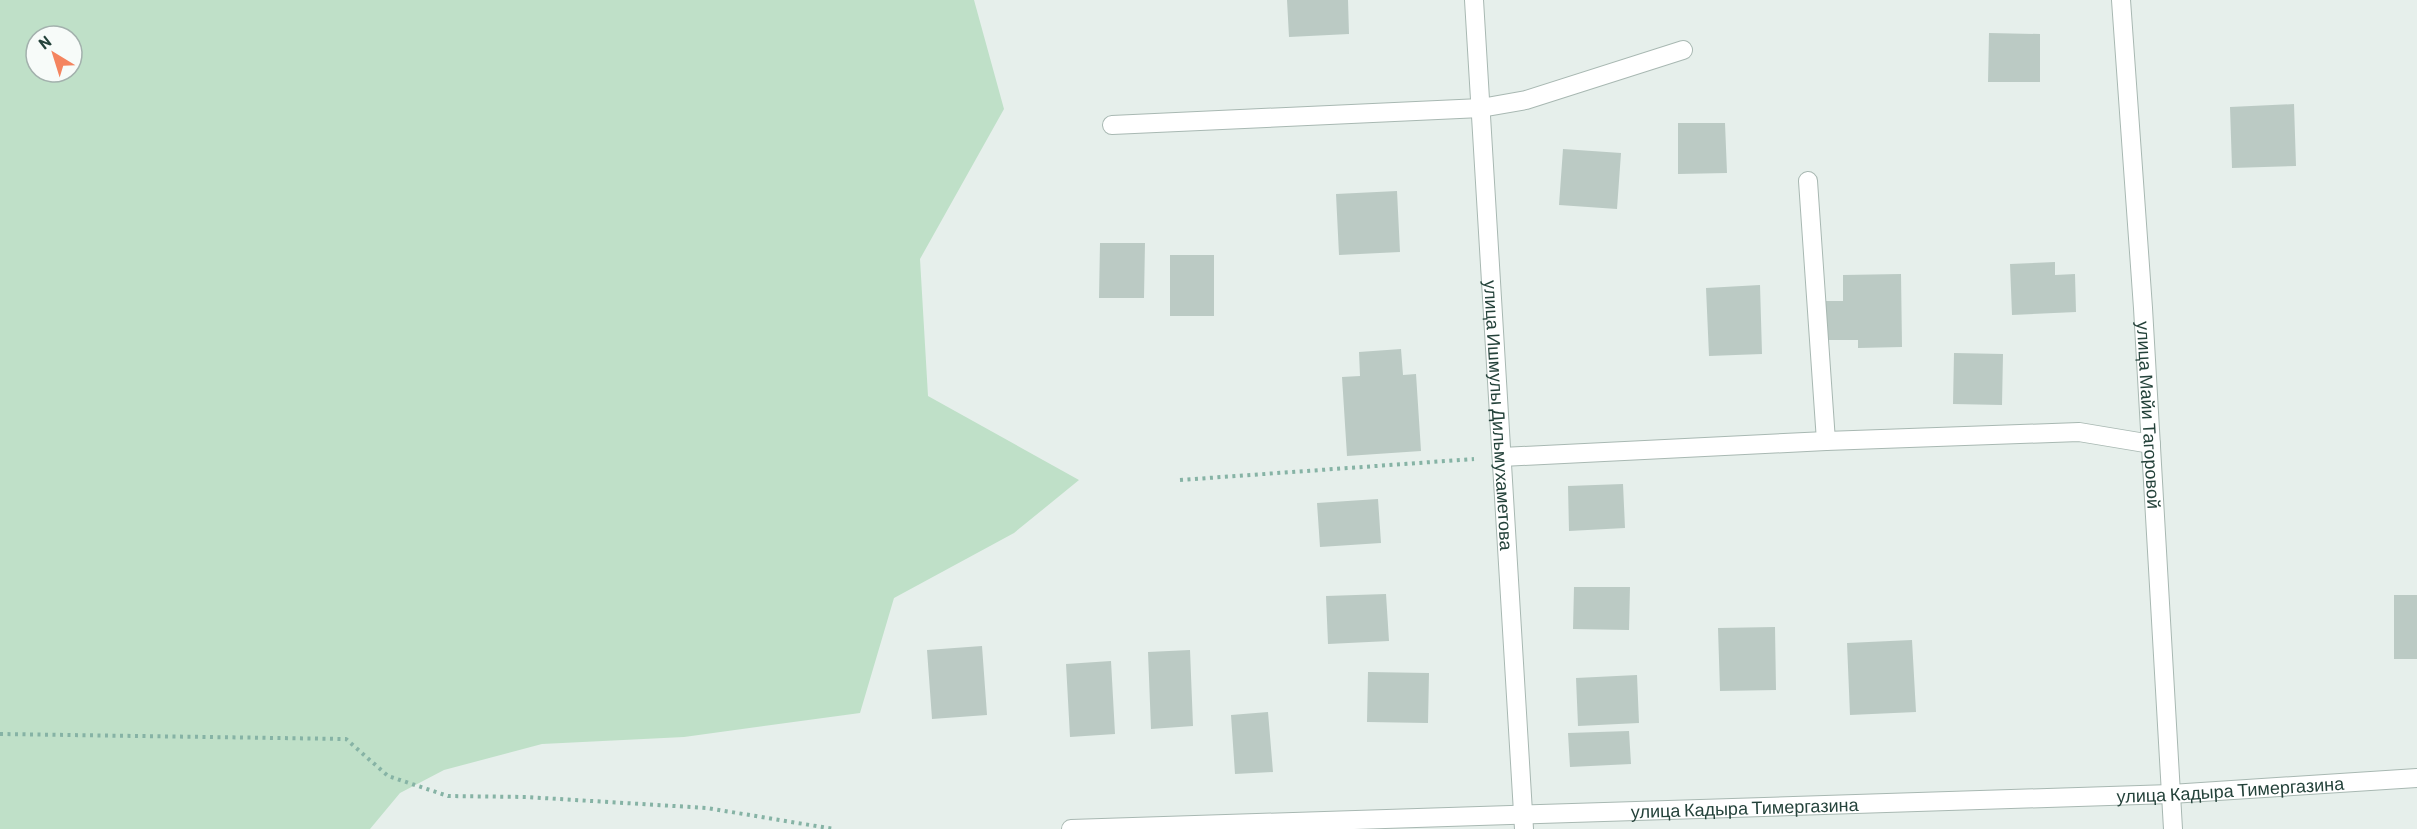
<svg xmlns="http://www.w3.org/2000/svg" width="2417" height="829" font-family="Barlow,sans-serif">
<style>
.green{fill:#bfe0c8;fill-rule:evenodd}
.building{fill:#bbcac4}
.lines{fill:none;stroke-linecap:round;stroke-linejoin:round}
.minor-casing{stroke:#a8b8b2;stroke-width:20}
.path{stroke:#86b3a5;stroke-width:4;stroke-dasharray:3 4.5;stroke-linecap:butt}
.minor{stroke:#fff;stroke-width:18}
.labels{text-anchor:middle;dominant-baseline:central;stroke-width:4.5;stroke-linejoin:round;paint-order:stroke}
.street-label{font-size:18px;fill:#24423a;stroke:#f7fbf9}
</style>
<rect width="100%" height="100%" fill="#e6efeb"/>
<path class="green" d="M0 0H974L1004 109 920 259 928 396 1079 480 1014 533 894 598 860 713 684 737 542 744 444 770 400 793 370 829H0ZM36 36H72V72H36Z"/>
<path class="building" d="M1287 0H1348L1349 34 1289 37Z
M1989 33 2040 34V82H1988Z
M2294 104 2296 166 2232 168 2230 107Z
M1678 123H1725L1727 173 1678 174Z
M1563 149 1621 153 1617 209 1559 205Z
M1397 191 1400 252 1339 255 1336 194Z
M1100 243H1145L1144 298H1099Z
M1170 255H1214V316H1170Z
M2055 262V275L2075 274 2076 312 2012 315 2010 264Z
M1901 274 1902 347 1858 348V340H1823L1822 301H1843V275Z
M1760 285 1762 354 1709 356 1706 288Z
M1401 349 1403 375 1416 374 1421 451 1347 456 1342 377 1360 376 1359 352Z
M1954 353 2003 354 2002 405 1953 404Z
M1623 484 1625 528 1569 531 1568 486Z
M1378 499 1381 543 1320 547 1317 503Z
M1574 587H1630L1629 630 1573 629Z
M1386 594 1389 641 1328 644 1326 596Z
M2394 595H2417V659H2394Z
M1775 627 1776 690 1720 691 1718 628Z
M1912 640 1916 712 1850 715 1847 643Z
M982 646 987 715 932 719 927 650Z
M1190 650 1193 726 1151 729 1148 652Z
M1111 661 1115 734 1070 737 1066 664Z
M1368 672 1429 673 1428 723 1367 722Z
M1637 675 1639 723 1578 726 1576 678Z
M1268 712 1273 772 1235 774 1231 715Z
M1629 731 1631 764 1570 767 1568 733Z"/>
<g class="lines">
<defs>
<g id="minor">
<path id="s1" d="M1474 0 1524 829"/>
<path id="s2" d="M2121 0 2143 308 2173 829"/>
<path d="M1112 125 1481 108 1526 100 1683 50"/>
<path d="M1808 181 1826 441"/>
<path d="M1502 457 1826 441 2079 432 2151 444"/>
<path id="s3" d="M1071 829 2171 794 2417 778"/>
</g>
</defs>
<use href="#minor" class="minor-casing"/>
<path class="path" d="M1180 480 1474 459
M0 734 346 739 388 776 448 796 526 797 707 808 834 829"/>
<use href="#minor" class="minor"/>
</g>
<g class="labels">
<g class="street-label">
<text stroke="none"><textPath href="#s1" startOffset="416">улица Ишмулы Дильмухаметова</textPath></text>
<text stroke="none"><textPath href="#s2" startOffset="416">улица Майи Тагоровой</textPath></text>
<text stroke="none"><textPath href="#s3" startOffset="1160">улица Кадыра Тимергазина</textPath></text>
<text stroke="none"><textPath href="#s3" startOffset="674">улица Кадыра Тимергазина</textPath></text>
</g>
</g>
<g transform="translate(54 54) rotate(322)"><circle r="28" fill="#f7fbf9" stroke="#a3b1ad" stroke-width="1.5"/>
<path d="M0-4.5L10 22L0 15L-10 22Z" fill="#f4845f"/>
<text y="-9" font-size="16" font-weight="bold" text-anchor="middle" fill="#24423a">N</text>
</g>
</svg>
